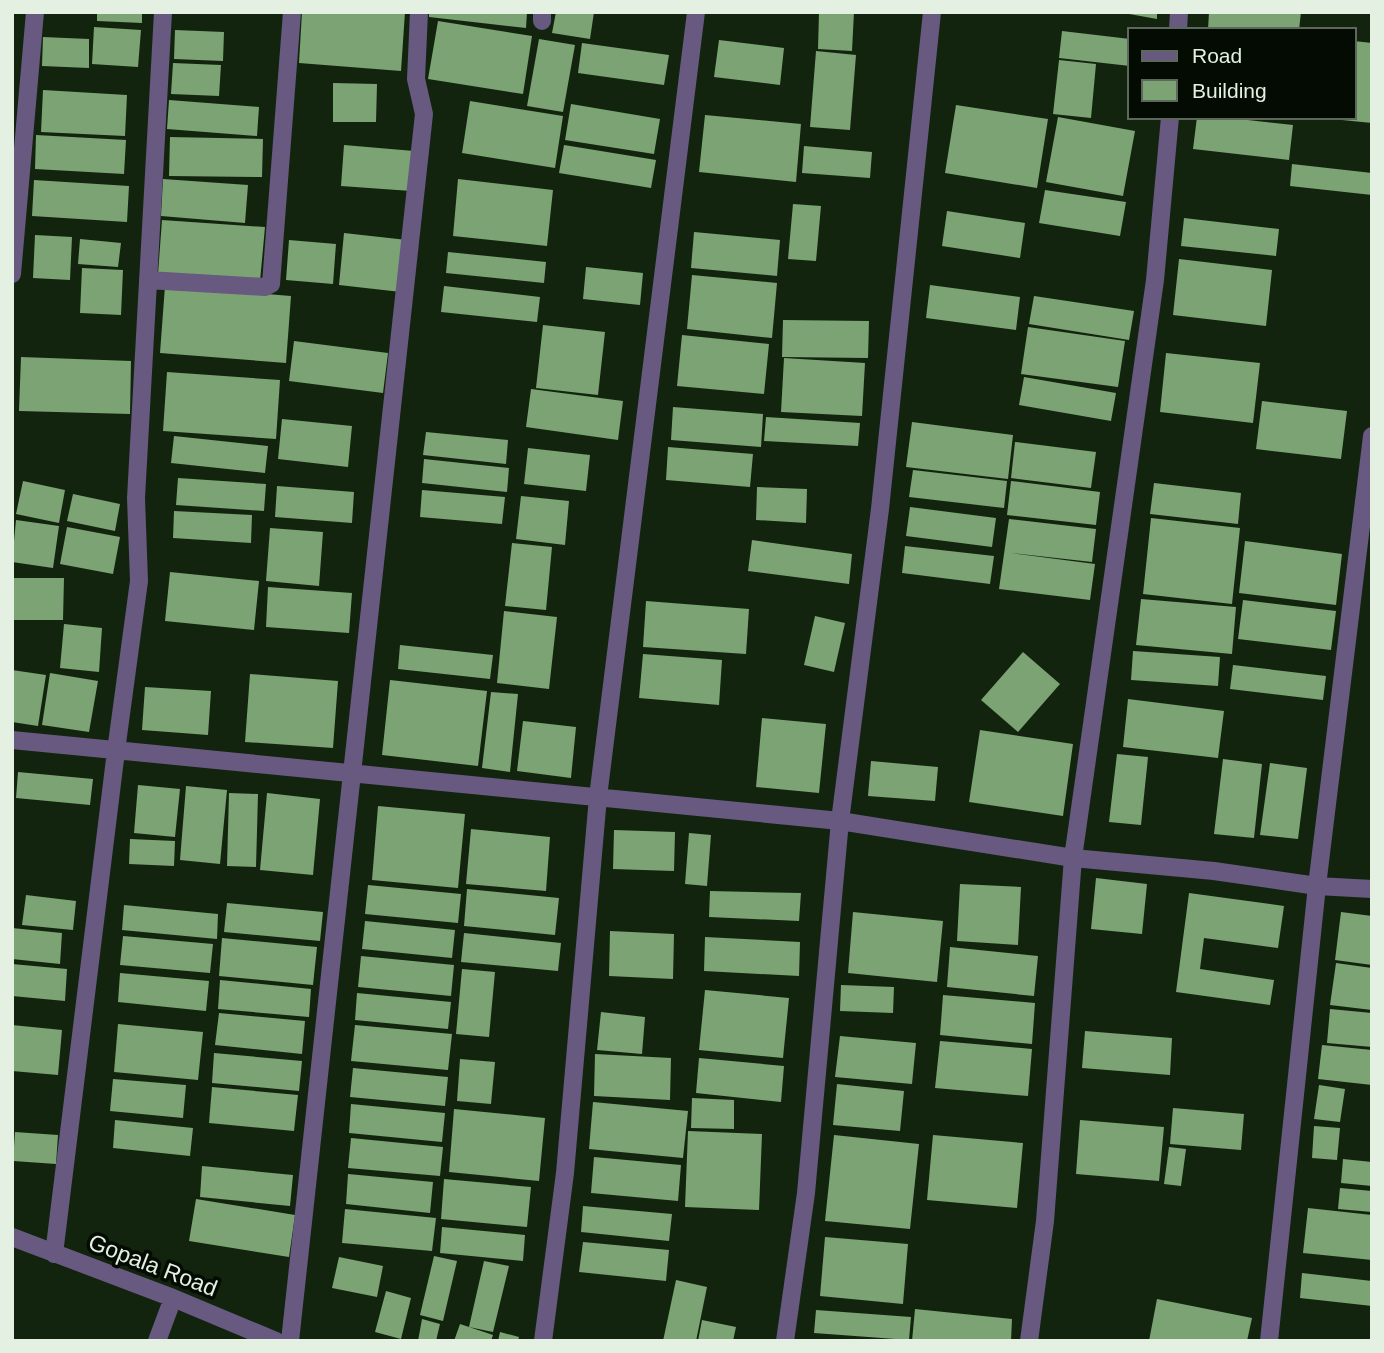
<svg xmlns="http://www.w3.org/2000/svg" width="1384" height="1353" font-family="Helvetica,sans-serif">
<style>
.building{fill:#7ca373}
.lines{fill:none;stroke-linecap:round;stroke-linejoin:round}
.street{stroke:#685980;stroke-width:18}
.labels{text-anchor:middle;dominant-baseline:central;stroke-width:7;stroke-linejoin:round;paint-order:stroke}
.street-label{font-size:23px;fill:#e4f0e1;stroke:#040b03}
</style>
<rect width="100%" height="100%" fill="#12240e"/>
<path class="building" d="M97 12H142V23L97 21Z
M302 12H405L401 71 299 63Z
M429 12H527L526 28 429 17Z
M556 12H594L590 39 552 33Z
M819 12H854L852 51 818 49Z
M1118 12H1157V19Z
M1209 12H1301L1299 30H1208Z
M438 21 532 36 523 94 428 79Z
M94 27 141 30 138 67 92 64Z
M175 30 224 32 223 61 174 59Z
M1062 31 1130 39V66L1059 58Z
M43 37 89 39V68L42 66Z
M539 39 575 45 563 112 527 106Z
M719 40 784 48 780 85 714 77Z
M1354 41 1372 43V123L1332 119V117H1354Z
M582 43 669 55 664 85 578 73Z
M816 51 856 55 850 130 810 127Z
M1059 60 1096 64 1091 118 1053 114Z
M173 63 221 65 219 96 171 94Z
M333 83 377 84 376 122H333Z
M43 90 127 95 125 136 41 132Z
M169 100 259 107 257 136 167 129Z
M470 101 563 116 555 168 462 153Z
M571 104 660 119 654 154 565 140Z
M956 105 1048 119 1037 188 945 173Z
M705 115 801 124 796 182 699 172Z
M1058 117 1135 131 1123 196 1046 182Z
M1197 117H1221L1293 125 1289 160 1193 149Z
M36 135 126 140 124 174 35 169Z
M170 137 263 139 262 177 169 176Z
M344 145 414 151 411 191 341 186Z
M564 145 656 160 651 188 559 173Z
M804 146 872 152 870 178 802 173Z
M1292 164 1372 173V195L1290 186Z
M163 179 248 185 245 223 161 216Z
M458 179 553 190 547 246 453 236Z
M34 180 129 186 127 222 32 216Z
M1045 190 1126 202 1120 236 1039 223Z
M793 204 821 206 816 261 788 259Z
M947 211 1025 223 1020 258 942 246Z
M1184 218 1279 229 1276 256 1181 246Z
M162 220 265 227 260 281 158 274Z
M694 232 780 240 777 276 691 268Z
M344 233 407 240 401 292 339 285Z
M35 235 72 237 70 280 33 278Z
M80 239 121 243 118 267 78 264Z
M289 240 336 244 333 284 286 280Z
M448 252 546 262 544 283 446 273Z
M1179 259 1272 270 1266 326 1173 315Z
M586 267 643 273 640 305 583 299Z
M82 268 123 270 121 315 80 313Z
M692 275 777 283 772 338 687 329Z
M930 285 1020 297 1016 330 926 318Z
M165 286 291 296 286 363 160 353Z
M444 286 540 297 537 322 441 312Z
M1034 296 1134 311 1129 340 1029 324Z
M783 320 869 321 868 358 782 357Z
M543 325 605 332 598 395 536 388Z
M1028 327 1125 341 1118 387 1021 374Z
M682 335 769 344 764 394 677 386Z
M294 341 388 353 383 393 289 381Z
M1166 353 1260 363 1253 423 1160 412Z
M21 357 131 361 130 414 19 411Z
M784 358 865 363 862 416 781 412Z
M167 372 280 380 276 439 163 431Z
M1024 377 1116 393 1111 421 1019 405Z
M531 389 623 401 618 440 526 427Z
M1262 401 1347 411 1341 459 1256 449Z
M673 407 763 414 761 447 671 440Z
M766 417 860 423 858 446 764 441Z
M282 419 352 426 348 467 278 459Z
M912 422 1013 435 1008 479 906 467Z
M426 432 508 440 506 464 423 455Z
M174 436 268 446 265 473 171 463Z
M1015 442 1096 452 1091 488 1011 478Z
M668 447 753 454 750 487 666 480Z
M528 448 590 455 586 491 524 484Z
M424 459 509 468 507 492 422 483Z
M913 470 1007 481 1004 508 909 497Z
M178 478 266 484 264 511 176 505Z
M23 481 65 490 59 523 16 514Z
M1011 481 1100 492 1096 525 1007 515Z
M1154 483 1241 493 1238 524 1150 514Z
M277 486 354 492 352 523 275 517Z
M757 487 807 489 806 523 756 520Z
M422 490 505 497 502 524 420 517Z
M73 494 120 504 115 531 67 521Z
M521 496 569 501 565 545 516 539Z
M910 507 996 518 992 547 906 536Z
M174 511 252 515 251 543 173 538Z
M1151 518 1240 528 1232 604 1143 594Z
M1009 519 1096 529 1092 562 1011 553 1095 564 1090 600 999 589Z
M16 520 59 526 53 568 12 562Z
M67 527 120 537 113 574 60 564Z
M270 528 323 532 319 586 266 581Z
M752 540 852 554 849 584 748 571Z
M1245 541 1342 554 1336 605 1239 593Z
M512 543 552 547 546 610 505 606Z
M905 546 994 556 990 584 902 573Z
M170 572 259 581 254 630 165 621Z
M12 578H64L63 620H12Z
M268 587 352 593 349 633 266 627Z
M1141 599 1236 607 1232 654 1136 645Z
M1243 600 1336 611 1331 650 1238 639Z
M646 601 749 609 746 654 643 647Z
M504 611 557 617 549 689 497 683Z
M815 616 845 623 834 672 804 665Z
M64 624 102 628 99 672 60 668Z
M400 645 493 655 490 679 398 669Z
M1133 651 1220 657 1218 686 1131 680Z
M1023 652 1060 684 1018 732 981 700Z
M643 654 722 660 719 705 639 698Z
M1233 665 1326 676 1323 700 1230 689Z
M12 670 46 675 38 726 12 722Z
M50 673 98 681 89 732 42 725Z
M250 674 338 681 333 748 245 742Z
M390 680 487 691 478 766 382 755Z
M145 687 211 691 208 735 142 730Z
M491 692 518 694 510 772 482 768Z
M1128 699 1224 711 1218 758 1123 747Z
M762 718 826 724 819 793 756 787Z
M523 721 576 727 571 778 517 771Z
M980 730 1073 744 1063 816 969 802Z
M1117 754 1148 757 1141 825 1109 822Z
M1223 759 1262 764 1254 838 1214 834Z
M871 761 938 767 935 801 868 796Z
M1270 763 1307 768 1298 839 1260 835Z
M18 772 93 779 90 805 16 798Z
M138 785 180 789 175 837 134 833Z
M186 786 227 790 220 864 180 860Z
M229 793 258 794 256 867 227 866Z
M267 793 320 799 313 875 260 870Z
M378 806 465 814 458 888 372 880Z
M471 829 550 837 546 891 466 884Z
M614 830 675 832 674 871 613 869Z
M689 833 711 835 707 886 685 884Z
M130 839 175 841 174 866 129 864Z
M1096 878 1147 884 1142 934 1091 929Z
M960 884 1021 887 1018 945 957 941Z
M368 885 461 894 458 923 365 914Z
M467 889 559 898 555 935 464 926Z
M710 891 801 893 799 921 709 917Z
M1189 893 1284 906 1278 948 1204 938 1200 969 1274 980 1270 1005 1176 992Z
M26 895 76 901 73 930 22 925Z
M227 903 323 912 320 941 224 932Z
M124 905 218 914 217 939 122 930Z
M853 912 943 921 937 982 848 973Z
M1341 912 1372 916V965L1335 960Z
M365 921 455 930 452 958 362 949Z
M12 928 62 933 60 964 12 959Z
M610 931 674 934 673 979 609 976Z
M464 933 561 943 558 971 461 962Z
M123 936 213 944 210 973 120 965Z
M705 937 800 942 799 976 704 971Z
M222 938 317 947 313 985 219 976Z
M950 947 1038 956 1034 996 947 987Z
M361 956 454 965 451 996 358 987Z
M1336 963 1372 968V1010L1330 1005Z
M12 964 67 969 65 1001 12 996Z
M462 969 495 972 489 1037 456 1034Z
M120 973 209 981 206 1011 118 1002Z
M220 980 311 989 309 1017 218 1009Z
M841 985 894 987 893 1013 840 1011Z
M705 990 789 998 783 1058 699 1050Z
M357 993 451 1002 448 1029 355 1020Z
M943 995 1035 1003 1032 1044 940 1035Z
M1330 1009 1372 1013V1047L1327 1043Z
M601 1012 645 1017 642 1054 597 1050Z
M219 1013 305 1021 302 1054 215 1045Z
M118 1024 203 1032 198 1080 114 1072Z
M12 1025 62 1030 58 1075 12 1071Z
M355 1025 452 1034 448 1070 351 1061Z
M1085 1031 1172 1038 1170 1075 1082 1068Z
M840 1036 916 1043 912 1084 835 1077Z
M940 1041 1032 1049 1028 1096 935 1088Z
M1322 1045 1372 1050V1085L1318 1079Z
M214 1053 302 1061 299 1091 212 1083Z
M595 1054 671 1058 670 1100 594 1096Z
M699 1058 784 1066 781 1102 696 1093Z
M460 1059 495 1062 491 1104 457 1101Z
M353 1068 448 1077 445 1106 350 1097Z
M113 1079 186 1085 183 1118 110 1111Z
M837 1084 904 1091 900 1131 833 1125Z
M1319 1085 1345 1089 1340 1122 1314 1119Z
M212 1087 298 1095 294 1131 209 1123Z
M692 1098 734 1100V1129L691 1128Z
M593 1102 688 1111 683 1158 589 1149Z
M351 1104 445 1113 442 1142 349 1133Z
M1173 1108 1244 1114 1241 1150 1170 1144Z
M454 1109 545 1118 539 1181 449 1172Z
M115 1120 193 1128 190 1156 113 1148Z
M1080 1120 1164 1127 1159 1181 1076 1174Z
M1314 1126 1340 1128 1337 1160 1312 1158Z
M688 1131 762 1134 759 1210 685 1207Z
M15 1132 58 1135 56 1164 13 1161Z
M834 1135 919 1144 910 1229 825 1221Z
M933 1135 1023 1143 1017 1208 927 1200Z
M351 1138 443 1147 440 1176 348 1168Z
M1169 1147 1186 1149 1181 1186 1164 1184Z
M594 1157 681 1165 678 1201 591 1193Z
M1343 1159 1372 1162V1186L1341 1183Z
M202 1166 293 1175 290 1206 200 1197Z
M348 1174 433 1182 430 1213 346 1204Z
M444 1179 531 1187 527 1227 441 1219Z
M1340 1188 1372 1191V1212L1338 1209Z
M196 1199 295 1215 289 1257 189 1241Z
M583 1206 672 1214 669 1241 581 1232Z
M1308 1208 1372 1215V1260L1303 1253Z
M345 1209 436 1218 432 1251 342 1243Z
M442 1227 525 1235 523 1261 440 1253Z
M825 1237 908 1244 903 1304 820 1296Z
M583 1242 669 1250 666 1281 579 1272Z
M434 1256 457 1261 443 1321 420 1315Z
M339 1257 383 1266 377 1297 332 1288Z
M484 1261 509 1266 493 1332 469 1327Z
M1302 1273 1372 1281V1306L1300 1298Z
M676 1280 707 1287 696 1341H663Z
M386 1291 411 1298 401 1339 375 1332Z
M1157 1299 1252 1318 1247 1341H1149Z
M915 1309 1012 1319 1011 1341H912Z
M816 1310 911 1317 909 1340 814 1333Z
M422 1319 440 1324 436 1341H418Z
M702 1320 736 1327 733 1341H698Z
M460 1324 493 1335 491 1341H454Z
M500 1332 519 1337 518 1341H498Z"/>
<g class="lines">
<path class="street" d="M542 21V12
M1178 30 1179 12
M12 274 35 12
M148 280 265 287 271 284 292 12
M12 740 840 821 1073 858 1214 871 1317 886 1372 889
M12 1237 173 1298 276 1341
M54 1254 116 751 139 581 136 498 163 12
M157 1341 173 1298
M290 1341 424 114 416 79 419 12
M543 1341 565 1173 598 797 696 12
M785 1341 806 1193 840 821 880 509 932 12
M1029 1341 1045 1221 1073 858 1155 280 1170 117
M1269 1341 1317 886 1372 436"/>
</g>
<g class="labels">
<g class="street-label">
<text transform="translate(153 1265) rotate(21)">Gopala Road</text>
</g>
</g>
<rect width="1384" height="1353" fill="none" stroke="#e4f0e1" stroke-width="28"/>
<rect x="1128" y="28" width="228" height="91" fill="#040b03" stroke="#5e675c" stroke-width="2"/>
<rect x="1142" y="51" width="35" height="10" fill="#685980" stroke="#5e675c" stroke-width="2"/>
<text x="1192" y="63" font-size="21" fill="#e4f0e1">Road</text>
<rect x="1142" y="80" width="35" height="21" fill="#7ca373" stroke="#5e675c" stroke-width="2"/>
<text x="1192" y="98" font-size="21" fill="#e4f0e1">Building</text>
</svg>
